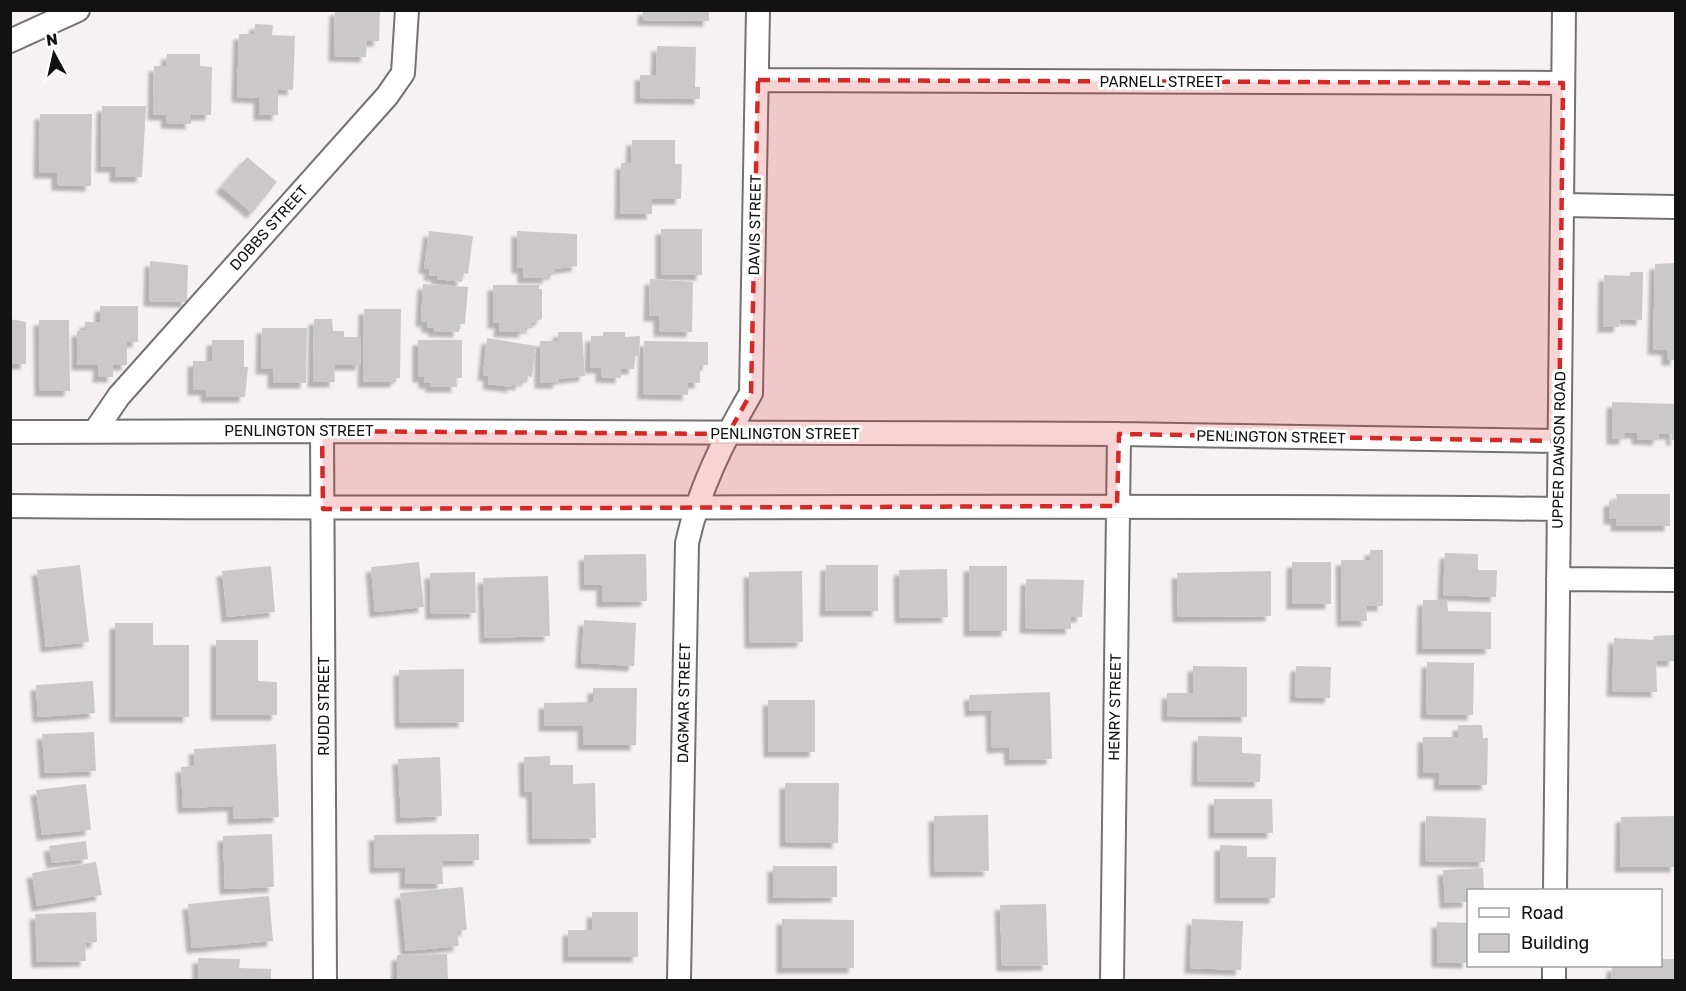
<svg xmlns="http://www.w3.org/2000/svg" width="1686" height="991" font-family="Rubik,sans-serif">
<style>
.building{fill:#cbc8c9;filter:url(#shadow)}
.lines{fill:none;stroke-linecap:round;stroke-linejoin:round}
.minor-casing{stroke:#747171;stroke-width:26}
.minor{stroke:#fff;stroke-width:22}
.marked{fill:#d62828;fill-opacity:0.2;stroke:#d62828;stroke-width:4.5;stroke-dasharray:12 8;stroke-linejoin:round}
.labels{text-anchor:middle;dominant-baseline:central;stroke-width:6;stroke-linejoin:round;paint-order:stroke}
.street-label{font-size:15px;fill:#131212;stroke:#fff}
</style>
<defs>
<filter id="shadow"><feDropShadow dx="-5.5" dy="5.5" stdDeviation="1.5" flood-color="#0004"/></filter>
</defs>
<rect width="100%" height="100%" fill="#f6f2f3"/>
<path class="building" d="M335 10H380L379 41H367L366 57 334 56Z
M643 10H709V21L643 20Z
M255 24 273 25 272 35 295 36 293 90 278 89V115H259V98L237 97 239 34H254Z
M657 46 696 47 695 87H700V99L640 98V75H656Z
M167 54H200V66L212 67 211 115H191V124L166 123 167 115H153L154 66H166Z
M102 106H146L142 177H115V167H101Z
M40 114H92L91 186 57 185V173H39Z
M632 140H675V164H682L681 199H652V214H620L621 163H631Z
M247 157 277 182 252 213 221 187Z
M661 229H702V275H661Z
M429 231 473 236 468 274 463 273 462 282 437 279V276L429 275 430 269 424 268Z
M517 231 577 234V266L555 269V274H548V278H523V268H517Z
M150 261 188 265 187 302 149 301Z
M1676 263V360H1667V350L1653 349 1655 264Z
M1630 272H1643L1642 320 1620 319 1619 327H1603L1604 275 1630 276Z
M650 279 693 282 692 332 659 331V316H649Z
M423 284 468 287 465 324H459V332L434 331V328L427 327V322L421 321Z
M493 285H539V289H542V319L532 323V328H524L525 332H499L500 323H493Z
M100 306H138V342H127V365H113V377H98L99 365H77V331L85 330V322H100Z
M364 309H401L400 378H396V382H363Z
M10 319 26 322V364H10Z
M314 319H332L333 331H344V337H361V365H334L335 382H313Z
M39 320H69L70 391H40Z
M262 328H307L306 383H273V369H261Z
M558 332H582L585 376 558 379 559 383H540V341H558Z
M603 332H625V337L640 336 639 356H635L634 369H621V378L601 377V368H590L591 336H603Z
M487 338 536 346 532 377 528 376 527 381 521 380V385L513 384V387L488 384 489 376 483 375Z
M212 340H244V367H248L245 397H206V390H193V361H212Z
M418 340H462V378H456L457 387H430L431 383H424V377H418Z
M644 341 708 342V365H700V383H688V395L643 394Z
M1612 402 1676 404V440H1671L1672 434H1659L1658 440 1637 439V433H1625V439H1612Z
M1616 494H1670V526H1616V519H1609V501L1617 500Z
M1370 550H1383V606H1366L1367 621H1342L1341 560H1370Z
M1445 553 1478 554V570H1497L1496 597 1443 595Z
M646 554 647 601 602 602V585H585L584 555Z
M419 562 424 607 375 612 371 567Z
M1292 562H1331V604H1292Z
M80 565 89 642 46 647 37 570Z
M826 565H878V611H825Z
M271 566 275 612 227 617 222 571Z
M969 566H1007V631H969Z
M947 569 948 617 900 618 899 570Z
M802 571 803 642 750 643 749 572Z
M1271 571V616L1178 617 1177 573Z
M475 572 476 613 431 614 430 573Z
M548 576 550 636 485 638 483 578Z
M1026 579 1084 580 1082 617H1071V629L1025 628Z
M1423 600H1447L1448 611 1491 612V649H1422Z
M584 620 636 623 634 666 581 663Z
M115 623H153V645H189V717H115Z
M1674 635V661H1656L1657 692 1612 691 1614 638 1653 640 1654 636Z
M216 640H258V681L277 682V715H216Z
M1427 662 1474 663 1473 715 1426 714Z
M1193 666 1247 667V717L1167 716V693H1193Z
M1296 666 1331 667 1330 698 1295 697Z
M464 669V722L400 723 399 670Z
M93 681 95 713 38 717 36 685Z
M593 688H637L636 745H583V726H544V703L593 702Z
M1050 692 1052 759 1010 760 1009 747 992 748 991 710 970 711 969 695Z
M768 700H815V752H769Z
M1458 725H1482L1483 738H1488L1487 785H1439V773H1423V737H1458Z
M94 732 96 771 45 773 42 734Z
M1198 736 1242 737V753L1261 754 1260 782 1197 781Z
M276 744 279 817 233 819V806L183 808 181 767 195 766 194 749Z
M550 756V765H573V784L595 783 596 838 533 839 532 792H525L524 757Z
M440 757 442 816 401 818 398 759Z
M785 783H839L838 843 785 842Z
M86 784 91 830 42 835 36 790Z
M1214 799H1272L1273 833H1214Z
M988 815 989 871 935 872 934 816Z
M1426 816 1486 818 1485 862 1425 861Z
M1676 816V867H1620L1621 817Z
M272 834 274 887 225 889 223 836Z
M479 834V860L442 861 443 884H405V867L375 868 374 835Z
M86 841 88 859 52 863 49 846Z
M1220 845 1247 846V857H1276L1275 898H1220Z
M96 862 102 895 37 906 32 873Z
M773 866H837V897L773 898Z
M1483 868 1484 890H1468V902L1445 903 1443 870Z
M463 887 467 930 457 931 459 946 406 951 400 893Z
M269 896 273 941 192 948 188 904Z
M1046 904 1048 965 1002 966 1000 905Z
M96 912 97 942 85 943 86 961 37 962 35 914Z
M592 912H638V957H568V930H592Z
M782 919 854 920V968H782Z
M1192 919 1243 921 1241 970 1190 968Z
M1437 922 1468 923V963L1437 962Z
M447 954 448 980H397V955Z
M198 958 240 959 239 968 271 969V980H198Z
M1660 959H1676V980H1611L1612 966H1660Z"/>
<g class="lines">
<defs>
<path id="minor" d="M10 41 78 10
M758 80 1563 83
M1562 205 1676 207
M95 431 119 396 387 96 403 73 407 10
M322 431 325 980
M10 432 322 431 1119 434 1559 441
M10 506C527 511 1042 503 1559 509
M1558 579 1676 580
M1555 890 1564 10
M679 980 687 543C699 489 723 441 751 393L758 10
M1112 980 1119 434
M1554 980V966"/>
</defs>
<use href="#minor" class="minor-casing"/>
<use href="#minor" class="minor"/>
</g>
<path class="marked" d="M758 80 1563 83 1559 441 1119 434 1117 506 323 509 322 431 728 434 751 393Z"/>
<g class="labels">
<g class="street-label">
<text x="1161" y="82">PARNELL STREET</text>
<text transform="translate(755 225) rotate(-89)">DAVIS STREET</text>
<text transform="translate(269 228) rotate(-48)">DOBBS STREET</text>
<text x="299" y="431">PENLINGTON STREET</text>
<text x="785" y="434">PENLINGTON STREET</text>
<text transform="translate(1271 437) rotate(1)">PENLINGTON STREET</text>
<text transform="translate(1559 450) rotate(-89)">UPPER DAWSON ROAD</text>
<text transform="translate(684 703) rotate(-89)">DAGMAR STREET</text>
<text transform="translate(324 706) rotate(-90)">RUDD STREET</text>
<text transform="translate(1115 707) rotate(-89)">HENRY STREET</text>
</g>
</g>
<rect width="1686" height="991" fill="none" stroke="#131212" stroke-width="24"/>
<rect x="1467" y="889" width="195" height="78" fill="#ffffff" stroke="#a1a0a0" stroke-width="1.5"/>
<rect x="1479" y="908" width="30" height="9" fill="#ffffff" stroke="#a1a0a0" stroke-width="1.5"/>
<text x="1521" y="919" font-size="18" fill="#131212">Road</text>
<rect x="1479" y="934" width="30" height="18" fill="#cbc8c9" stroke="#a1a0a0" stroke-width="1.5"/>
<text x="1521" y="949" font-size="18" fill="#131212">Building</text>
<g transform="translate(54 54) rotate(352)" stroke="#ffffff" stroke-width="4.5" paint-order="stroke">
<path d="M0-4.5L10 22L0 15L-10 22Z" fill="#131212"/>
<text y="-9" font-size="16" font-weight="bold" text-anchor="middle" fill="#131212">N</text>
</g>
</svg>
